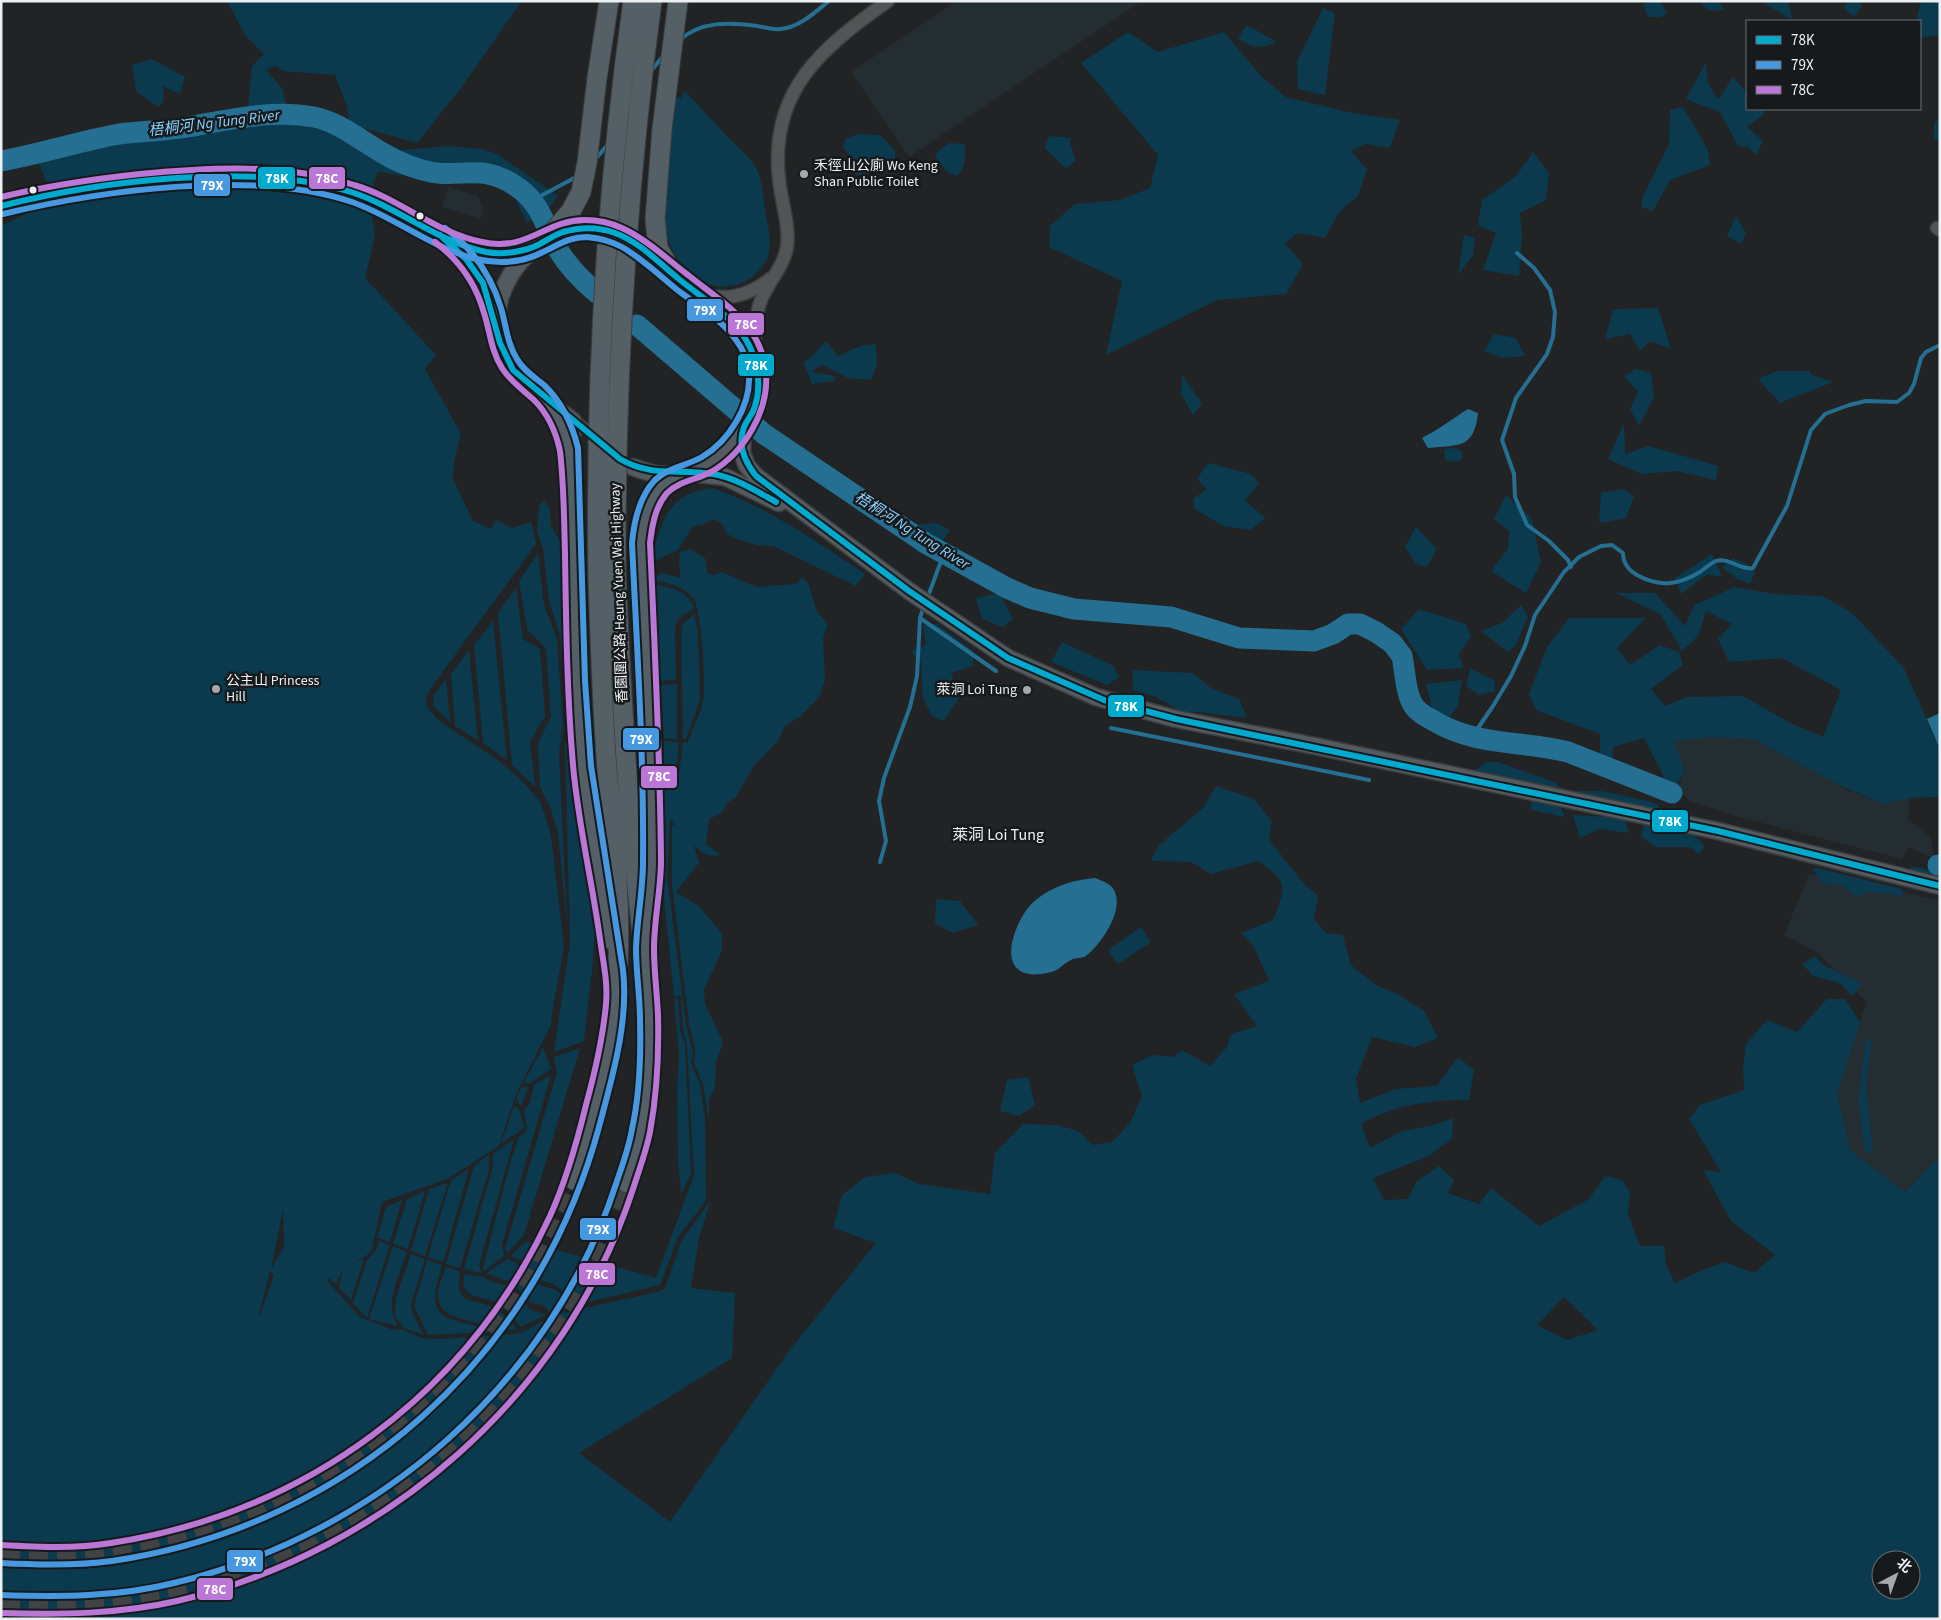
<svg xmlns="http://www.w3.org/2000/svg" width="1941" height="1620" font-family="'Source Sans 3','Noto Sans SC',sans-serif">
<style>
.built{fill:#232d32}
.green{fill:#0b3a4f;fill-rule:evenodd}
.water{fill:#256f92}
.lines{fill:none;stroke-linecap:round;stroke-linejoin:round}
.stream{stroke:#256f92;stroke-width:4}
.river{stroke:#256f92;stroke-width:21}
.major-tunnel{stroke:#404244;stroke-width:16;stroke-dasharray:16 8;stroke-linecap:butt}
.highway-tunnel{stroke:#404244;stroke-width:19;stroke-dasharray:19 9;stroke-linecap:butt}
.minor-casing{stroke:#3c3e3f;stroke-width:15}
.major-casing{stroke:#3c3e3f;stroke-width:19}
.highway-casing{stroke:#3c3e3f;stroke-width:21}
.minor{stroke:#525455;stroke-width:12}
.major{stroke:#535b60;stroke-width:16}
.highway{stroke:#556066;stroke-width:19}
.highway-bridge-casing{stroke:#3c3e3f;stroke-width:21;stroke-linecap:butt}
.highway-bridge{stroke:#556066;stroke-width:19}
.bus-1-casing{stroke:#161a1d;stroke-width:10}
.bus-2-casing{stroke:#161a1d;stroke-width:10}
.bus-3-casing{stroke:#161a1d;stroke-width:10}
.bus-1{stroke:#00a9ce;stroke-width:6}
.bus-2{stroke:#4699e1;stroke-width:6}
.bus-3{stroke:#ba77d6;stroke-width:6}
.poi-dot{fill:#a6a8aa;stroke:#161a1d;stroke-width:2}
.bus-dot{fill:#edf0f2;stroke:#161a1d;stroke-width:2}
.labels{text-anchor:middle;dominant-baseline:central;stroke-width:5;stroke-linejoin:round;paint-order:stroke}
.poi-label{font-size:14px;fill:#edf0f2;stroke:#161a1d;text-anchor:start}
.street-label{font-size:14px;fill:#edf0f2;stroke:#161a1d}
.water-label{font-size:15px;font-style:italic;fill:#8bd2fb;stroke:#161a1d}
.quarter-label{font-size:16px;fill:#edf0f2;stroke:#161a1d}
.line-badge{stroke:#161a1d;stroke-width:2}
.badge-label{font-size:14px;text-anchor:middle;font-weight:bold;fill:#fff}
</style>
<rect width="100%" height="100%" fill="#212325"/>
<path class="built" d="M957 1H1142L909 157 851 72Z
M448 187 478 196 483 210 481 219 442 207Z
M1710 737 1753 739 1848 790 1884 804 1910 798 1908 819 1931 838 1934 859 1909 847 1902 859 1738 817 1689 801 1678 788 1685 771 1673 741Z
M1809 874 1940 900V1156L1905 1192 1850 1150 1835 1086 1867 1002 1818 953 1784 935Z"/>
<path class="green" d="M227 1H522L461 88 417 143 352 125 371 137 401 150 448 146 482 149 497 154 558 196 548 209 527 223 514 196 476 175 454 182 378 172 368 197 375 235 365 278 436 355 425 369 461 434 454 462 453 479 473 521 491 529 496 520 512 528 531 522 536 544 430 689 426 698 427 707 438 720 499 761 520 779 540 801 551 835 564 947 551 1018 552 1023 516 1094 499 1146 447 1179 382 1202 372 1249 366 1256 353 1263 364 1259 351 1300 339 1288 343 1269 336 1284 329 1278 327 1281 360 1317 393 1330 400 1329 422 1338 440 1339 513 1334 523 1332 554 1315 661 1291 665 1288 682 1240 711 1200 699 1238 691 1288 735 1293 732 1358 579 1453 670 1522 791 1348 876 1243 833 1228 842 1195 865 1177 895 1173 919 1184 990 1194 995 1153 1023 1124 1058 1125 1078 1131 1093 1145 1112 1142 1130 1123 1142 1096 1132 1065 1153 1055 1173 1057 1182 1050 1210 1066 1227 1047 1231 1034 1257 1026 1234 994 1269 981 1253 945 1241 933 1273 920C1286 886 1289 883 1258 861L1211 874 1191 862 1151 861 1158 846 1203 808 1216 786 1254 799 1272 822 1269 839 1302 882 1318 896 1314 919 1326 933 1343 935 1351 965 1376 985 1399 995 1424 1011 1438 1038 1415 1047 1372 1037 1356 1079 1360 1103 1395 1089 1437 1086 1458 1057 1474 1070 1469 1100C1432 1100 1393 1105 1361 1124L1370 1148 1402 1131 1434 1125 1453 1118 1452 1139 1429 1156 1373 1178 1384 1200 1408 1199 1416 1182 1439 1166 1454 1180 1448 1193 1479 1204 1491 1188 1539 1226 1589 1199 1605 1176 1622 1180 1630 1192 1628 1214 1640 1246H1664L1666 1264 1675 1283 1702 1270 1725 1262 1754 1273 1775 1255 1731 1221 1703 1170 1721 1172 1689 1119 1700 1105 1744 1090 1743 1067 1746 1044 1767 1020 1797 1032 1827 999H1845L1860 1022 1837 1094 1850 1150 1905 1192 1940 1156V1619H1V226L96 180 48 186 34 150C110 141 187 135 261 117L243 115 248 108 252 66 264 54 245 35ZM276 65 282 71 335 75 346 104 350 123C333 115 307 107 288 111L282 88 266 70ZM283 1209 284 1247 271 1269ZM270 1271 274 1275 260 1315H259ZM1564 1297 1598 1330 1567 1340 1537 1325ZM1881 1560H1911V1590H1881Z
M1651 1H1660L1667 13 1661 17H1648L1643 4Z
M1698 1H1717L1722 5 1723 10 1710 11Z
M1761 1H1788L1792 20Z
M1850 1H1859L1862 6 1854 17 1843 8Z
M1921 1H1940V35L1920 38V21H1916Z
M1323 8 1335 13 1325 95 1298 89 1297 62Z
M1247 25 1277 42C1261 49 1252 49 1238 38Z
M1128 32 1158 52 1224 32 1262 77 1286 97 1348 112 1400 120 1390 148 1366 144 1351 151 1367 169 1358 196 1340 211 1325 238 1298 233 1285 243 1303 264 1286 294 1217 300 1106 355 1122 281 1049 247 1050 226 1075 204 1120 200 1150 188 1158 155 1081 63Z
M152 59 185 77 180 94 163 86 164 101 158 107 136 91 132 65Z
M1706 62 1708 83 1718 100 1733 77 1747 93V109H1766L1763 115 1747 127 1763 141 1756 155 1748 147 1738 146 1720 112 1686 99Z
M685 91C699 106 713 121 727 136 735 145 746 153 753 163 763 177 763 195 765 211 768 224 772 242 768 256 765 266 755 276 746 281 703 302 669 260 663 221L673 98H681Z
M1683 107 1708 150 1710 165 1670 180 1653 211 1641 207 1643 196 1669 144 1670 110Z
M1940 119V142L1934 139V123Z
M858 134 880 135 895 150V160L869 174 855 175 854 160 843 148 845 139Z
M1049 136 1071 138 1070 144 1076 160 1066 169 1045 148Z
M949 143 965 144C966 156 966 167 957 176L946 171 935 156 938 151Z
M1533 152 1549 173 1546 200 1520 213 1522 235 1519 276 1483 270 1496 233 1478 225 1482 200 1516 176Z
M1736 216 1746 233 1741 244 1727 236Z
M1464 235 1475 238 1473 255 1458 275Z
M1658 308 1671 349 1650 341 1640 351 1630 334 1605 339 1613 309Z
M1494 334 1516 338 1525 356 1503 358 1484 351Z
M826 341 838 356 860 346 876 344 877 364 871 380 848 378 822 365 811 372 835 376V381L812 384 803 362 810 358Z
M1636 369 1651 373 1654 397 1639 426 1630 409 1638 392 1624 376Z
M1777 371H1810V374L1833 382 1780 403 1758 379Z
M1182 375 1202 403 1193 415 1181 394Z
M1624 423 1625 454 1649 446 1718 466 1716 480 1677 471 1642 474 1608 459Z
M1456 448 1462 451 1463 459 1456 462 1445 460 1444 449Z
M1208 463 1251 474 1259 483 1245 501 1266 518 1250 530 1223 526 1195 509 1193 499 1207 489 1197 479Z
M713 488C769 508 816 541 865 574L856 586 773 546 757 545 738 539 727 534 722 523 713 519 702 525 693 526 678 550 652 562C659 524 668 492 713 488Z
M1624 489 1634 496 1626 518 1599 523 1601 493Z
M1506 495 1532 519 1541 562 1526 593 1491 571 1508 549 1509 531 1494 519Z
M544 501 550 508 551 526 564 547 575 760 595 923 593 961 584 1041 554 1052 570 942 565 746 567 724 560 635 549 600 543 549 537 531 539 506Z
M936 523 950 530C941 544 934 552 917 553L918 525Z
M1416 527 1437 549 1427 567 1416 564 1405 547Z
M690 549 705 558 708 574 713 575 722 572 757 587 795 584 803 577 809 585 817 612 828 624 823 639 825 680 820 696 802 715 784 727 778 741 753 767 736 797 727 803 722 813 709 819 706 844 720 854C709 859 702 853 694 845L699 863 676 892 699 906 722 934V950L704 990 705 1004 723 1042 716 1063 715 1088 709 1099V1121L703 1085 694 1063 695 1049 689 1023 672 885V826L675 825 670 819 667 877 686 1024 693 1053 691 1063 700 1084 705 1119 706 1197 705 1202 678 1237 660 1285 580 1304 554 1284 541 1280 522 1261 511 1256 526 1241 656 1278 694 1175 687 1045 683 1030 681 996H674L663 888 664 741 679 742 674 786 678 782 683 742H688C692 729 700 715 703 702 706 684 702 614 694 599 686 586 666 583 653 580V577L663 573 681 578 679 563 680 552Z
M538 553 544 605 557 639 563 727 559 753 567 926 558 833 551 809 540 787 538 743 551 717 546 648 527 629 519 581Z
M1712 554 1722 576 1706 575 1681 594 1675 578Z
M1733 558 1747 564 1755 572 1750 584 1737 579 1722 567Z
M654 584C671 588 688 590 694 608L678 619 675 628 676 680 660 681Z
M1735 587 1774 594 1823 596 1852 613 1904 668 1940 749V797L1910 798 1884 804 1839 785 1753 739 1710 737 1674 741 1685 771 1672 793 1644 738 1613 747 1612 761 1602 765 1568 752 1600 753V734L1536 710 1529 694 1547 647 1569 618H1646L1617 648 1630 665 1660 645 1679 652 1683 665 1651 689 1665 706 1687 697 1743 696 1790 723 1823 737 1841 690 1782 658 1729 662 1718 639 1732 624 1706 611 1698 636 1682 651 1660 614 1616 593H1655L1685 626 1694 605Z
M516 588 523 639 540 649 545 716 530 741 535 787 512 765 498 613Z
M999 593 1013 619 1003 627 982 619 976 598Z
M1521 605 1528 616 1516 645 1508 652 1481 631 1502 623Z
M1419 609 1466 624 1471 636 1459 654 1464 668 1427 670 1401 629Z
M694 614 698 631 700 700 686 739H683L681 634 683 624Z
M493 621 507 760 483 743 474 645Z
M936 624 973 651V666L951 673 959 698 944 721 932 716 923 698 921 662 911 651 926 645 923 625Z
M1062 642 1114 666 1119 677 1107 685 1051 662Z
M469 650 478 740 455 726 451 674Z
M1470 668 1495 681V691L1479 695 1466 686Z
M1132 670 1193 673 1211 688 1239 699 1247 718 1198 712H1182L1156 697 1133 690Z
M446 679 450 722 433 706 434 695Z
M1462 680 1458 706 1447 720 1432 708 1426 684Z
M677 684V739L664 738 661 685Z
M1486 762H1498L1557 783 1563 795 1468 776Z
M1577 791H1601L1652 802 1659 805 1656 822 1588 801Z
M1531 798 1560 805 1565 817 1531 810Z
M1573 815 1624 818 1629 833 1599 829 1580 838Z
M1644 822 1691 832 1705 846 1699 855 1690 847H1656L1641 837Z
M1911 866 1940 872V882L1910 876Z
M1817 868 1902 889 1904 896 1869 892 1856 897 1842 885 1823 884 1813 870Z
M936 899 960 901 978 925 952 933 935 923Z
M1141 927 1151 942 1118 964 1108 950Z
M1815 956 1823 965 1860 982V987L1852 996 1840 983 1813 976 1802 964Z
M678 998 680 1030 685 1045 691 1174 681 1194 678 1160 677 1093 679 1053 674 999Z
M1866 1040 1872 1041 1866 1085 1873 1151 1865 1154 1858 1101Z
M543 1047 551 1069 529 1084 524 1082Z
M580 1048 524 1235 507 1253 505 1249 557 1072 554 1057Z
M551 1075 502 1244 504 1256 484 1271 483 1268 511 1160 519 1137 527 1130 524 1110 530 1103 534 1085Z
M1028 1077 1035 1105 1019 1116 1000 1111 1007 1080Z
M522 1087H528L521 1106 517 1101V1096Z
M514 1106 520 1111 524 1128 501 1144Z
M514 1139 479 1265 482 1273 464 1269 493 1166V1154Z
M489 1155V1169L460 1268 446 1264 474 1166Z
M469 1169 443 1262 428 1257 451 1180Z
M448 1183 425 1256 411 1251 429 1189Z
M425 1191 408 1249 393 1244 407 1199Z
M402 1200 390 1242 377 1238 386 1207Z
M379 1241 390 1245 367 1318 353 1303 367 1260 377 1249Z
M393 1246 407 1252C400 1274 383 1305 398 1326H396L369 1319Z
M411 1254 425 1259 411 1305 413 1315 424 1335 404 1328 395 1317 396 1298Z
M507 1259 520 1265 542 1286 554 1289 577 1306 550 1312 543 1305 531 1303 511 1282 486 1273Z
M427 1260 442 1265C433 1299 426 1316 468 1324 476 1326 483 1326 490 1332L428 1335 414 1306Z
M446 1267 460 1271C454 1310 474 1295 497 1310 505 1315 511 1323 518 1329L493 1332C479 1316 437 1324 438 1294 438 1285 444 1275 446 1267Z
M464 1274 484 1277 492 1282 507 1285 531 1310 546 1315 521 1327C514 1320 507 1309 499 1304 482 1294 460 1302 464 1274Z"/>
<path class="water" d="M1468 409 1478 413C1474 449 1459 445 1428 448L1422 438C1438 430 1452 419 1468 409Z
M1940 713V749L1927 719Z
M1095 878C1102 881 1110 883 1114 890 1125 910 1101 944 1086 956 1081 959 1076 957 1071 960 1056 968 1062 971 1041 974 999 979 1009 936 1025 912 1040 890 1070 880 1095 878Z"/>
<g class="lines">
<path class="stream" d="M680 40C700 21 730 22 757 26 764 27 772 30 780 29 799 28 815 12 829 1
M651 71 664 55
M594 161 609 143
M533 200 578 176
M1517 253 1534 268 1550 290 1555 312 1553 337 1547 354 1516 398 1502 440 1514 474 1515 497 1527 525 1549 541 1568 560 1571 567
M927 599 944 553
M920 618 996 671
M1111 728 1369 780
M1462 735 1478 728 1493 706 1511 676 1525 646 1535 615 1564 572 1579 557 1601 546 1612 545 1623 553C1623 564 1629 571 1639 576 1661 588 1680 584 1700 572 1705 568 1711 563 1716 561 1729 557 1741 571 1753 568L1787 506 1811 430 1825 414 1849 405 1866 401 1897 402 1909 393 1914 384 1921 358 1926 352 1940 345
M880 862 886 841 879 801 884 778 910 707 917 676 920 618 924 605"/>
<path class="river" d="M1 161C41 154 80 141 119 134 142 131 165 131 187 127 230 120 271 109 314 117 339 122 360 140 381 152 394 160 408 166 422 170 459 181 482 160 520 189 540 204 545 225 556 246 567 266 581 280 598 294
M637 325 764 434 927 544 1007 588 1030 598 1074 609 1171 617 1239 638 1314 641 1333 634 1348 624H1360L1376 632 1392 643 1402 656C1405 670 1405 688 1411 701 1415 711 1425 716 1434 721 1478 747 1522 740 1568 752L1672 793
M1938 865H1940"/>
<path class="major-tunnel" d="M573 421 606 448"/>
<path class="highway-tunnel" d="M1 1554C261 1570 481 1422 574 1180
M1 1604C37 1606 72 1606 107 1603 314 1585 495 1450 591 1270 605 1243 616 1213 627 1183"/>
<defs>
<path id="minor" d="M1937 228 1940 230
M696 292C724 302 747 297 770 279
M755 355C755 336 754 316 762 298 769 281 784 266 787 247 790 225 781 201 779 179 769 90 823 47 888 1"/>
<path id="major" d="M1 206C53 192 105 186 158 181 206 177 254 171 302 180 331 185 359 193 385 206 417 222 456 249 492 252 508 254 522 250 537 245
M445 240C472 265 484 281 494 317
M573 421C552 404 522 387 508 363 474 304 523 231 588 229
M743 429 742 453 747 466 756 476 817 522 909 591 1008 658 1096 697 1176 719 1315 746 1718 831 1940 886
M633 467C650 474 671 478 689 472 746 456 780 379 740 331L643 251
M690 473 725 477 779 503"/>
<path id="highway" d="M548 238 571 211 581 192 587 163 597 78 609 1
M673 274 658 248 655 219 662 129 678 1
M544 398C557 415 567 433 570 455L581 748 589 822 609 939
M616 576C620 662 624 749 632 836 643 957 664 1063 627 1183
M648 910 652 864 650 736 642 536C644 509 656 487 681 474
M574 1180C598 1111 615 1036 618 962 621 898 613 834 607 770 602 706 600 642 598 577"/>
</defs>
<use href="#minor" class="minor-casing"/>
<use href="#major" class="major-casing"/>
<use href="#highway" class="highway-casing"/>
<use href="#minor" class="minor"/>
<use href="#major" class="major"/>
<use href="#highway" class="highway"/>
<defs>
<path id="highway-bridge" d="M616 576C615 383 626 192 652 1
M598 577C595 385 606 192 633 1"/>
</defs>
<use href="#highway-bridge" class="highway-bridge-casing"/>
<use href="#highway-bridge" class="highway-bridge"/>
<defs>
<path id="bus-1" d="M1 206C100 181 254 161 351 192 398 207 437 242 486 252 503 255 523 252 538 245 546 241 554 235 563 232 580 227 599 227 615 233 640 242 660 264 680 280 700 296 722 310 739 330 756 350 763 381 755 406 753 414 747 420 744 427 737 445 745 462 756 476L909 591 1008 658 1104 700 1176 719 1718 831 1940 886
M440 235 466 259 483 283 500 343 513 370 620 459C653 478 678 468 713 474 736 478 756 491 776 502"/>
<path id="bus-2" d="M1 1563C38 1565 76 1566 112 1561 349 1526 537 1358 599 1127 612 1078 629 1022 623 970L591 766 585 681 578 448C572 424 562 402 544 385 534 377 523 370 517 359 507 343 506 325 501 308 491 275 472 248 445 228
M1 1595C59 1597 118 1597 174 1583 377 1534 551 1384 616 1184 622 1166 629 1148 632 1129 640 1093 641 1057 640 1020 640 996 636 972 636 948 637 919 643 891 643 862 644 756 637 649 632 543 634 521 639 497 655 480 669 467 686 466 702 457 729 441 751 406 749 374 748 362 743 349 736 340 722 320 699 306 680 292 661 277 643 259 622 247 611 241 599 238 587 237 569 237 558 245 543 252 522 263 498 264 476 259 431 248 395 217 352 202 254 169 103 190 3 214"/>
<path id="bus-3" d="M1 197C47 186 93 179 140 174 212 167 284 163 354 185 399 198 436 233 482 242 529 252 544 220 585 220 598 220 611 223 622 228 646 239 667 259 688 275 709 292 733 307 749 328 758 341 765 357 766 373 769 411 744 453 711 472 696 480 679 481 667 493 655 507 652 526 650 543 655 649 660 755 661 860 661 890 654 919 654 949 654 971 657 993 658 1015 659 1054 657 1094 650 1132 646 1152 639 1170 633 1189 566 1395 387 1551 177 1601 120 1614 60 1615 1 1613
M1 1545C38 1547 75 1549 111 1543 305 1513 467 1395 550 1216 566 1181 577 1142 586 1105 595 1072 603 1038 606 1004 608 982 603 961 600 939 592 881 578 823 573 765 567 695 566 624 565 553 564 519 564 485 560 451 556 432 548 414 534 400 523 390 510 381 502 368 491 351 490 331 484 313 476 284 459 260 435 242"/>
</defs>
<use href="#bus-1" class="bus-1-casing"/>
<use href="#bus-2" class="bus-2-casing"/>
<use href="#bus-3" class="bus-3-casing"/>
<use href="#bus-1" class="bus-1"/>
<use href="#bus-2" class="bus-2"/>
<use href="#bus-3" class="bus-3"/>
</g>
<g class="poi-dot">
<circle cx="804" cy="174" r="5"/>
<circle cx="216" cy="689" r="5"/>
<circle cx="1027" cy="690" r="5"/>
</g>
<g class="bus-dot">
<circle cx="33" cy="190" r="4.5"/>
<circle cx="420" cy="216" r="4.5"/>
</g>
<g class="labels">
<g class="poi-label">
<text x="814" y="166">禾徑山公廁 Wo Keng<tspan x="814" dy="16">Shan Public Toilet</tspan></text>
<text x="226" y="681">公主山 Princess<tspan x="226" dy="16">Hill</tspan></text>
<text x="1017" y="690" text-anchor="end">萊洞 Loi Tung</text>
</g>
<g class="street-label">
<text transform="translate(619 593) rotate(-92)">香園圍公路 Heung Yuen Wai Highway</text>
</g>
<g class="water-label">
<text transform="translate(214 123) rotate(-7)">梧桐河 Ng Tung River</text>
<text transform="translate(912 531) rotate(32)">梧桐河 Ng Tung River</text>
</g>
<g class="quarter-label">
<text x="998" y="835">萊洞 Loi Tung</text>
</g>
</g>
<g class="line-badge">
<rect x="308" y="166" width="38" height="24" rx="5" fill="#ba77d6"/>
<rect x="257" y="166" width="39" height="24" rx="5" fill="#00a9ce"/>
<rect x="193" y="173" width="38" height="24" rx="5" fill="#4699e1"/>
<rect x="686" y="298" width="38" height="24" rx="5" fill="#4699e1"/>
<rect x="727" y="312" width="38" height="24" rx="5" fill="#ba77d6"/>
<rect x="737" y="353" width="38" height="24" rx="5" fill="#00a9ce"/>
<rect x="1107" y="694" width="38" height="24" rx="5" fill="#00a9ce"/>
<rect x="622" y="727" width="38" height="24" rx="5" fill="#4699e1"/>
<rect x="640" y="765" width="38" height="24" rx="5" fill="#ba77d6"/>
<rect x="1651" y="809" width="38" height="24" rx="5" fill="#00a9ce"/>
<rect x="579" y="1217" width="38" height="24" rx="5" fill="#4699e1"/>
<rect x="578" y="1262" width="38" height="24" rx="5" fill="#ba77d6"/>
<rect x="226" y="1549" width="38" height="24" rx="5" fill="#4699e1"/>
<rect x="196" y="1577" width="38" height="24" rx="5" fill="#ba77d6"/>
</g>
<g class="badge-label">
<text x="327" y="183">78C</text>
<text x="277" y="183">78K</text>
<text x="212" y="190">79X</text>
<text x="705" y="315">79X</text>
<text x="746" y="329">78C</text>
<text x="756" y="370">78K</text>
<text x="1126" y="711">78K</text>
<text x="641" y="744">79X</text>
<text x="659" y="781">78C</text>
<text x="1670" y="826">78K</text>
<text x="598" y="1234">79X</text>
<text x="597" y="1279">78C</text>
<text x="245" y="1566">79X</text>
<text x="215" y="1594">78C</text>
</g>
<rect width="1941" height="1620" fill="none" stroke="#edf0f2" stroke-width="5"/>
<rect x="1746" y="20" width="175" height="90" fill="#161a1d" stroke="#6c7072"/>
<rect x="1756" y="36" width="25" height="8" fill="#00a9ce" stroke="#6c7072"/>
<text x="1791" y="45" font-size="15" fill="#edf0f2">78K</text>
<rect x="1756" y="61" width="25" height="8" fill="#4699e1" stroke="#6c7072"/>
<text x="1791" y="70" font-size="15" fill="#edf0f2">79X</text>
<rect x="1756" y="86" width="25" height="8" fill="#ba77d6" stroke="#6c7072"/>
<text x="1791" y="95" font-size="15" fill="#edf0f2">78C</text>
<g transform="translate(1896 1575) rotate(41)"><circle r="24" fill="#161a1d" stroke="#6c7072"/>
<path d="M0-4L9 19L0 12L-9 19Z" fill="#a6a8aa"/>
<text y="-8" font-size="14" font-weight="bold" text-anchor="middle" fill="#edf0f2">北</text>
</g>
</svg>
